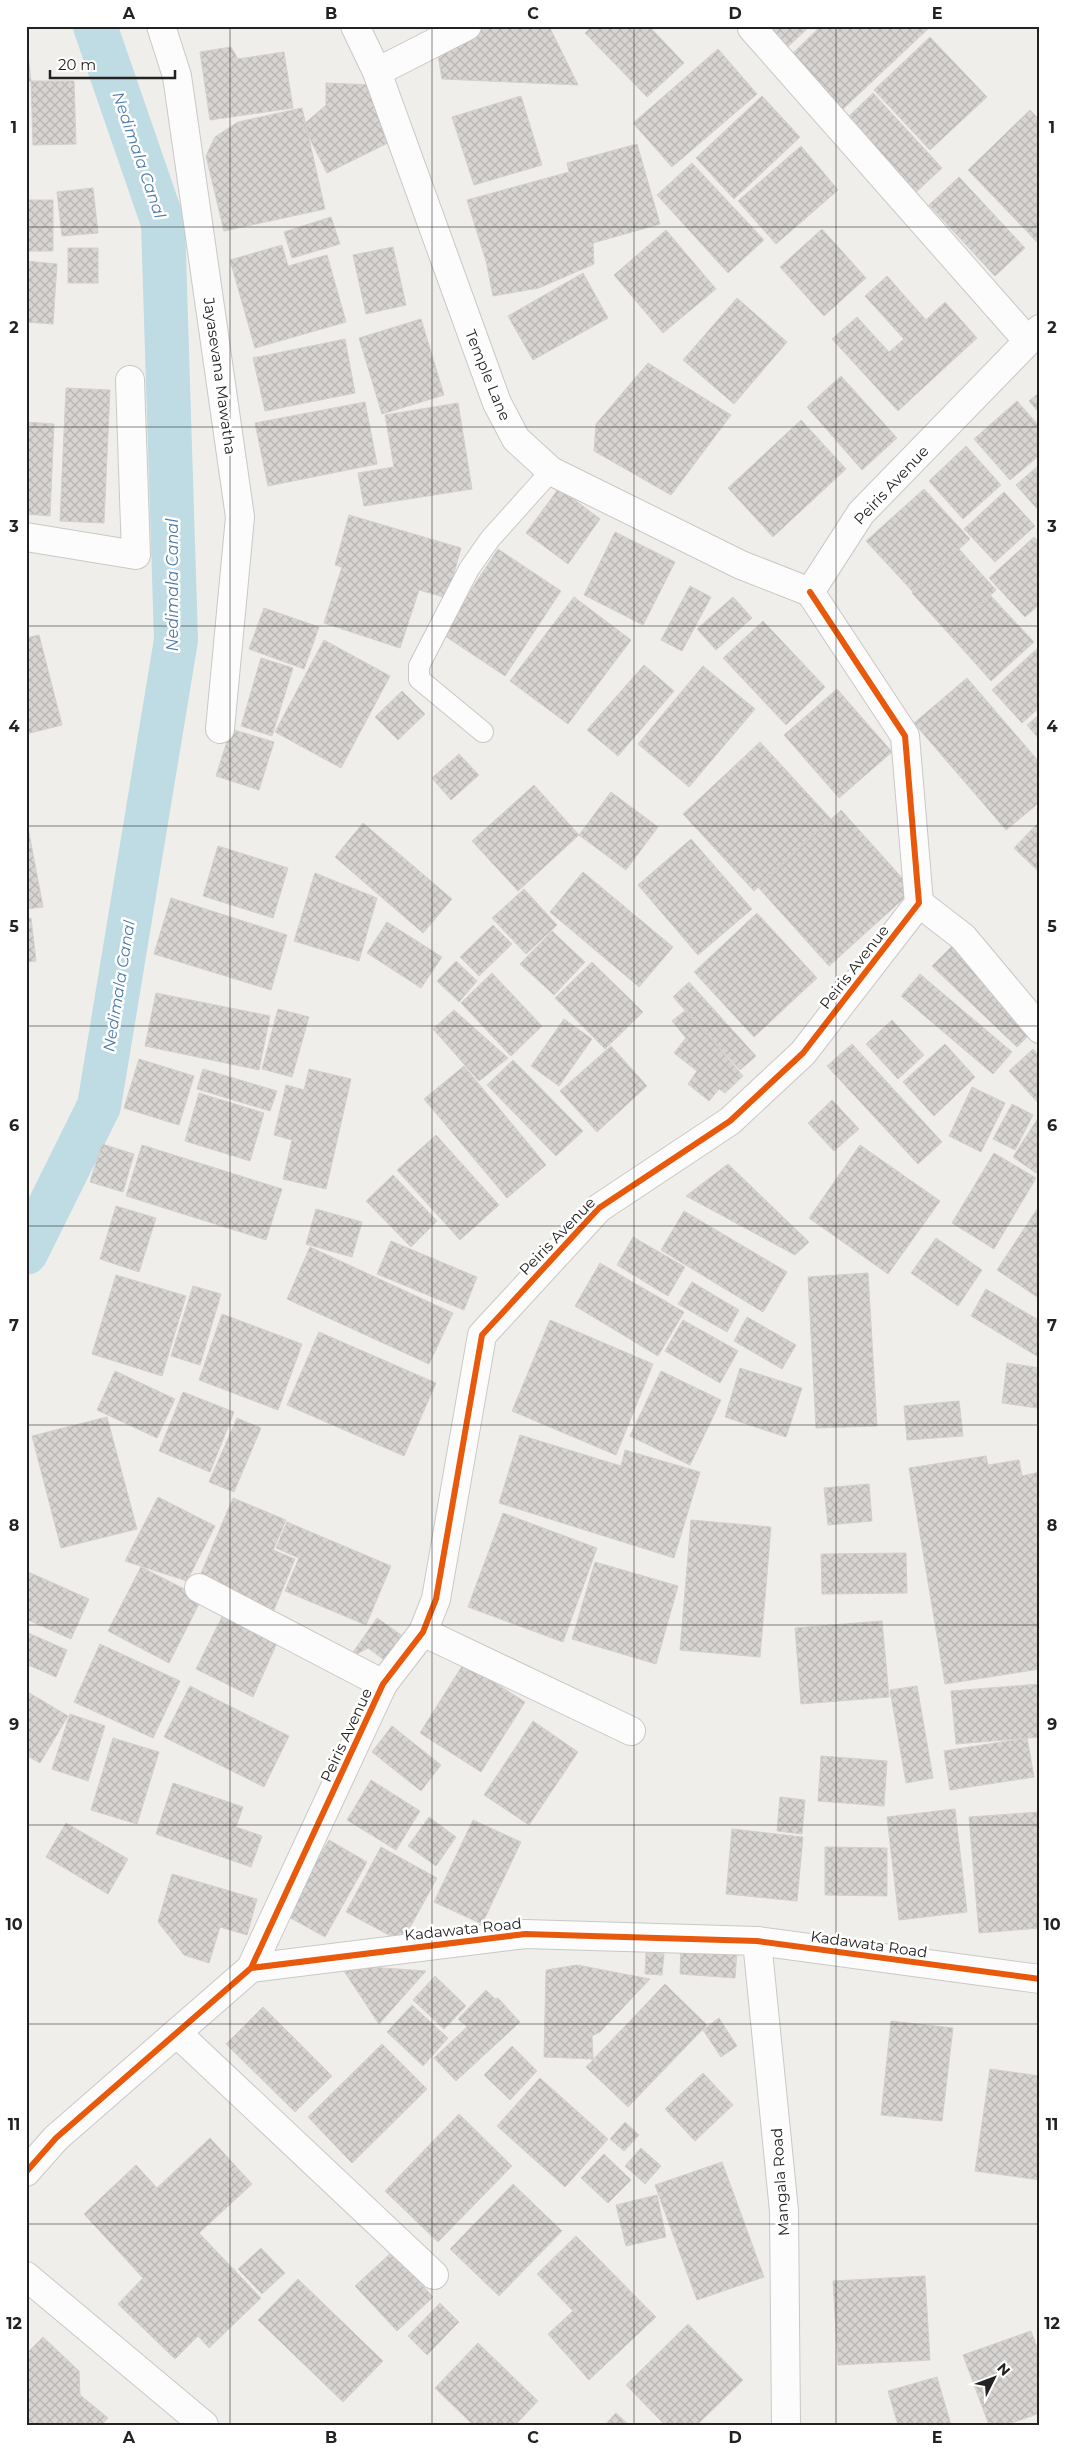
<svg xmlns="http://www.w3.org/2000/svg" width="1066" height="2451" font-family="Montserrat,sans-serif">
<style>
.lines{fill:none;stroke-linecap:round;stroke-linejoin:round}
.canal{stroke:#bfdbe3;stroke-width:44}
.building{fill:url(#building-cross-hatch);stroke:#d3d0cc}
.service-casing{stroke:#c9c8c7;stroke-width:22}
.minor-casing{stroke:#c9c8c7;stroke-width:30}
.tertiary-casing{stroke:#c9c8c7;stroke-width:30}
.service{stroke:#fdfcfc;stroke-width:20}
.minor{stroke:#fdfcfc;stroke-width:28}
.tertiary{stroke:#fdfcfc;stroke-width:28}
.cycleway-casing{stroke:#fff;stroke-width:9}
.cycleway{stroke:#e8590c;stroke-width:6}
.grid{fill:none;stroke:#222;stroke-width:1;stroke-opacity:0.55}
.labels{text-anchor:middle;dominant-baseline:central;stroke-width:5;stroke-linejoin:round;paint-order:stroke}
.street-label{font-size:15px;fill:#222;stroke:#fff}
.water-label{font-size:16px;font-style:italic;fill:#4a7aab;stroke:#fff}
.neatline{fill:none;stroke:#222;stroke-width:2}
.grid-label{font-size:16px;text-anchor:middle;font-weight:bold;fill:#222}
</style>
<defs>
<pattern id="building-cross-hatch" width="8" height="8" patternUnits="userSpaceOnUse" patternTransform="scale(1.25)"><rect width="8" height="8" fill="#d7d4d2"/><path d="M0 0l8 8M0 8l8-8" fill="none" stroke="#b8b6b4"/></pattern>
</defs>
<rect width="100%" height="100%" fill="#f0eeeb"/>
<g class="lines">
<path class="canal" d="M26 1253 99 1106 176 640 163 223 95 26"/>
</g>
<path class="building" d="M467 26H549L578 85 442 79 436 43Z
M592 26H649L684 63 647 97 585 33Z
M754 26H810L780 54Z
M821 26H931L842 110 791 55Z
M930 37 987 97 930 150 874 90Z
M26 38 31 81 26 82Z
M231 47 238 59 284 52 293 108 210 120 200 52Z
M718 49 757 94 672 167 633 123Z
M31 81H74L76 144 33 145Z
M326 83 376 85 390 142 327 173 303 125 326 105Z
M873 93 942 168 912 196 843 122Z
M521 96 542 165 474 185 452 117Z
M762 96 800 137 734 199 696 158Z
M302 108 325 209 224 231 206 156 215 137 238 122Z
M1030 110 1040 120V239L1037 242 968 170Z
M637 144 660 224 593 243 594 264 539 288 493 296 486 261 467 200 569 172 567 163Z
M801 146 838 190 776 244 738 201Z
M692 163 764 240 728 273 657 195Z
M959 177 1025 248 995 276 929 205Z
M93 188 98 233 62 236 57 192Z
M26 200H53V251H26Z
M331 217 340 244 292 258 284 232Z
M822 229 866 278 824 316 780 267Z
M666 230 716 289 663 333 614 275Z
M282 245 288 266 327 255 346 322 255 348 230 260Z
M393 247 406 305 366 314 353 255Z
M68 248H98V283H68Z
M26 261 57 264 53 324 26 322Z
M583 273 608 318 533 360 508 316Z
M887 276 926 320 945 302 977 338 898 411 832 339 857 317 889 352 904 339 865 296Z
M737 298 787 342 734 404 683 360Z
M421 319 444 395 382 414 359 338Z
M345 339 355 393 265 411 253 358Z
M648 363 731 415 671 495 594 451 596 424Z
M841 376 897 438 862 470 807 407Z
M66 388 110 390 104 523 60 521Z
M1040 392V414L1029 401Z
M1017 401 1040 427V455L1010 480 974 439Z
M365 402 377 464 268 486 255 423Z
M458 403 472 489 364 506 358 473 394 467 385 415Z
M801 420 846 469 773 537 728 488Z
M26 422 54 424 50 516 26 514Z
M966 446 1001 485 963 519 929 481Z
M1040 464V512L1016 485Z
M559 488 600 519 568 564 526 533Z
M924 489 970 539 913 592 866 541Z
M1004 492 1035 526 995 562 964 529Z
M349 515 461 548 447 598 419 590 400 648 324 623 342 567 335 565Z
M615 532 675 562 643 625 584 595Z
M1034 537 1040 543V604L1025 617 989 578Z
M498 549 561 591 505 676 442 634Z
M959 549 996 590 949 634 912 593Z
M690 586 711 597 682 651 661 640Z
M990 595 1034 642 991 681 949 634Z
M574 597 631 640 568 724 510 681Z
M733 597 752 618 716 650 697 629Z
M264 608 319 627 304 669 249 649Z
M763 621 825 687 786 725 723 658Z
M39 635 62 725 26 734V638Z
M324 640 390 676 341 768 275 732Z
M1040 646V707L1022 723 992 690Z
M261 658 293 668 272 736 241 726Z
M644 665 674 691 618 756 587 730Z
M703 666 755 709 689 787 638 744Z
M967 678 1040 763V802L1006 830 914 723Z
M837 689 892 752 839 798 784 735Z
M402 691 425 714 398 740 375 717Z
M1040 714V740L1027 725Z
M231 729 274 742 259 790 216 776Z
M760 742 831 819 754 891 683 814Z
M459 754 479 775 451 800 432 778Z
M534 785 579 835 518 891 472 841Z
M611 792 658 827 626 870 579 835Z
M841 810 913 890 829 966 757 886Z
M26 817 43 907 26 909Z
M1040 821V873L1014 848Z
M363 823 452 899 423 933 335 857Z
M691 839 752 909 698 955 638 885Z
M218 846 288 868 273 918 203 896Z
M583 872 673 947 639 987 550 912Z
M315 873 377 898 359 961 294 941Z
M524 889 557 925 526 954 492 918Z
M171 898 287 935 271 990 154 954Z
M757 913 817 978 754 1037 694 972Z
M31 918 36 961 26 962V919Z
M387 922 442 957 421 988 367 953Z
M493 925 512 944 479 976 460 957Z
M552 931 585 962 554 995 520 964Z
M952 946 1037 1027 1017 1047 932 966Z
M456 961 477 981 459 1002 437 981Z
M592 962 643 1012 605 1049 555 998Z
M492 973 542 1026 511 1056 461 1003Z
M920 974 1012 1052 993 1074 901 996Z
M689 982 756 1056 740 1070 673 997Z
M156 993 270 1016 259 1070 145 1046Z
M278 1009 309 1017 292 1077 262 1069Z
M454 1010 508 1058 479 1081 433 1029Z
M686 1010 743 1076 725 1093 719 1089 709 1101 688 1084 697 1071 674 1053 686 1038 672 1021Z
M564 1019 592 1039 559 1086 531 1066Z
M892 1020 924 1055 898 1079 866 1044Z
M852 1044 942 1142 918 1164 827 1066Z
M945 1044 975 1077 934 1116 903 1082Z
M611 1046 647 1086 597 1132 560 1091Z
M1033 1049 1040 1057V1105L1009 1071Z
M139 1059 194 1076 179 1125 124 1108Z
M513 1060 583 1131 556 1156 487 1085Z
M464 1066 546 1165 507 1198 424 1099Z
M203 1069 277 1091 270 1111 197 1089Z
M309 1069 351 1079 326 1189 283 1179 292 1140 274 1135 286 1085 304 1090Z
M972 1087 1005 1103 981 1152 949 1136Z
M199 1093 264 1113 250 1161 185 1141Z
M832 1100 859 1129 834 1151 808 1123Z
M1012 1104 1033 1115 1015 1150 993 1139Z
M1040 1115V1167L1036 1173 1013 1157Z
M436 1135 499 1205 460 1240 397 1170Z
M102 1144 134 1154 123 1192 90 1182Z
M142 1145 282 1189 266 1240 126 1196Z
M860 1145 940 1201 888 1274 809 1218Z
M994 1153 1036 1178 994 1249 952 1223Z
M728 1164 809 1242 795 1255 686 1196Z
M393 1175 437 1221 411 1247 366 1201Z
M116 1206 156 1218 139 1272 100 1259Z
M1039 1206H1040V1299L997 1270Z
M316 1209 362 1222 352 1257 306 1244Z
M684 1211 787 1272 763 1312 661 1250Z
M633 1237 685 1267 668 1296 617 1265Z
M936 1238 982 1270 958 1306 911 1273Z
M391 1241 477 1277 464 1310 377 1274Z
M310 1247 453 1313 429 1364 287 1299Z
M600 1263 684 1312 658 1356 575 1306Z
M868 1273 877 1426 816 1428 808 1277Z
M116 1275 186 1296 162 1376 92 1354Z
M692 1282 739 1310 727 1332 678 1304Z
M193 1286 221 1294 200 1365 171 1356Z
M986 1289 1040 1321V1358L971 1316Z
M222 1314 302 1344 278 1410 199 1380Z
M747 1317 796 1345 782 1369 734 1341Z
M550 1320 653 1364 616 1455 512 1411Z
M683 1320 738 1351 720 1383 665 1351Z
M319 1332 436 1383 404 1456 287 1405Z
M1007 1363 1040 1368 1037 1408 1002 1403Z
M740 1368 802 1388 786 1437 725 1417Z
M115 1371 175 1399 157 1438 97 1410Z
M661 1371 721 1400 690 1465 630 1436Z
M183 1392 234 1412 210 1472 159 1451Z
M959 1401 963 1436 907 1440 904 1406Z
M107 1417 137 1529 61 1548 32 1436Z
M237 1418 261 1428 234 1492 209 1482Z
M520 1435 621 1466 625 1450 700 1472 674 1558 499 1503Z
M986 1456 988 1465 1019 1460 1022 1476 1040 1472V1669L945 1684 909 1468Z
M869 1484 872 1521 828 1525 824 1488Z
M158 1497 215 1526 187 1581 125 1561Z
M233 1498 286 1520 273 1550 295 1559 274 1610 199 1578Z
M503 1513 597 1548 563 1642 468 1607Z
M691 1520 771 1527 760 1657 680 1650Z
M287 1522 391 1566 366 1625 285 1591 299 1558 276 1548Z
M906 1553 907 1593 822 1594 821 1554Z
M595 1562 678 1586 656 1664 572 1639Z
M141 1567 202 1598 169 1663 108 1631Z
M26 1571 89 1599 71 1639 26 1619Z
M222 1617 277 1643 253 1697 196 1669Z
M377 1618 404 1637 387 1662 368 1648 349 1658Z
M882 1621 889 1697 801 1704 795 1628Z
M26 1632 67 1650 56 1677 26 1664Z
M100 1644 180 1681 153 1738 74 1702Z
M464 1663 525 1702 481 1772 420 1733Z
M1040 1684V1737L956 1744 951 1691Z
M190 1686 289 1736 264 1787 164 1737Z
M917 1686 933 1778 906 1783 890 1690Z
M26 1691 68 1716 40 1763 26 1755Z
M70 1714 105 1726 88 1781 52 1769Z
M533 1721 578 1752 529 1825 484 1795Z
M392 1726 441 1765 421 1791 372 1752Z
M113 1738 159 1752 137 1824 91 1810Z
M1027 1738 1034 1777 950 1790 944 1751Z
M821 1756 887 1761 884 1806 818 1801Z
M371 1780 420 1811 396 1850 347 1820Z
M173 1783 243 1807 236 1827 262 1836 251 1867 156 1834Z
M780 1797 805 1800 802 1834 777 1831Z
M955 1809 967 1912 899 1920 887 1817Z
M1040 1812V1928L979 1933 969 1817Z
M429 1817 456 1837 436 1866 408 1846Z
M473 1820 521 1842 482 1924 434 1902Z
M66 1823 128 1859 108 1894 46 1857Z
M732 1829 803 1837 797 1901 726 1894Z
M329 1840 367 1862 325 1937 285 1915Z
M381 1847 437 1878 402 1942 346 1912Z
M825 1847 887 1848V1896L825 1895Z
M172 1874 257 1899 247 1935 220 1927 209 1963 184 1955 158 1922Z
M681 1945 737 1950 735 1978 680 1974Z
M646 1953 664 1954 662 1975 645 1974Z
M340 1965 426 1971 379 2024Z
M577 1965 650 1979 600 2032 592 2036 593 2059 544 2057 546 1970Z
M435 1976 466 2006 444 2029 413 2000Z
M665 1984 707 2025 628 2107 586 2067Z
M486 1990 495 1999 498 1998 520 2022 456 2081 434 2058 467 2027 458 2019Z
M412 2005 448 2038 423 2066 387 2032Z
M263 2007 332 2076 295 2112 226 2044Z
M719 2018 737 2046 721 2057 703 2030Z
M891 2021 953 2028 942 2121 881 2115Z
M382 2044 427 2089 352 2163 308 2117Z
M512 2046 537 2071 510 2100 484 2075Z
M990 2069 1040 2076V2180L975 2171Z
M703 2073 733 2105 695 2141 665 2109Z
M540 2078 608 2139 565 2187 497 2126Z
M459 2114 512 2166 438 2242 385 2191Z
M625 2122 639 2135 624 2151 610 2139Z
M210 2138 252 2184 199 2233 261 2298 209 2348 198 2336 175 2359 118 2304 143 2278 84 2214 136 2165 157 2188Z
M641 2148 661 2166 645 2184 625 2166Z
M604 2154 631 2180 608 2203 581 2178Z
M722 2162 764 2277 697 2300 655 2185Z
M513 2184 562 2231 499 2296 450 2249Z
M657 2195 666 2237 626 2246 616 2205Z
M576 2236 656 2317 589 2380 548 2334 573 2311 537 2274Z
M261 2248 285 2273 262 2294 238 2269Z
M392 2252 433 2297 397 2331 355 2286Z
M925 2276 930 2360 838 2365 833 2281Z
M298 2279 383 2361 343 2402 258 2320Z
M440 2303 459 2322 427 2355 408 2336Z
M688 2324 743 2380 697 2425H665L626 2385Z
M1031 2331 1040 2355V2413L1006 2425H989L963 2355Z
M43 2337 79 2371 80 2395 108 2418 101 2425H26V2354Z
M478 2343 538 2401 515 2425H473L435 2388Z
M937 2377 951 2425H898L888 2391Z
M616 2413 629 2425H605Z"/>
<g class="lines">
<defs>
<path id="service" d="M483 732 419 679V666L469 569 490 539 551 471"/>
<path id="minor" d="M161 26 177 76 240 517 220 729
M355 26 377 72 497 403 516 439 551 471 741 565 810 592
M752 28 1028 341
M377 72 467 26
M26 537 136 555 130 380
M919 903 963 937 1040 1029
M199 1588 383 1684
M423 1632 631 1731
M757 1941 784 2211 786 2425
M178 2034 434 2275
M26 2276 204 2425"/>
<path id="tertiary" d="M251 1968 383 1684 423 1632 436 1599 482 1335 599 1208 730 1121 803 1053 919 903 905 736 810 592 861 513 1040 329
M26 2172 56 2138 251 1968 525 1934 757 1941 1040 1979"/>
</defs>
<use href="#service" class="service-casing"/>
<use href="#minor" class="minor-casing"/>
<use href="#tertiary" class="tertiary-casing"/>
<use href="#service" class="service"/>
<use href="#minor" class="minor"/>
<use href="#tertiary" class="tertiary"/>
<defs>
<path id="cycleway" d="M251 1968 383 1684 423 1632 436 1599 482 1335 599 1208 730 1121 803 1053 919 903 905 736 810 592
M26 2172 56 2138 251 1968 525 1934 757 1941 1040 1979"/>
</defs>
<use href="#cycleway" class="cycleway-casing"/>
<use href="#cycleway" class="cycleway"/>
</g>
<path class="grid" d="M230 26V2425M432 26V2425M634 26V2425M836 26V2425M26 227H1040M26 427H1040M26 626H1040M26 826H1040M26 1026H1040M26 1226H1040M26 1425H1040M26 1625H1040M26 1825H1040M26 2024H1040M26 2224H1040"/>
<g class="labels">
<g class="street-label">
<text transform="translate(488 375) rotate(68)">Temple Lane</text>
<text transform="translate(220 376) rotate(82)">Jayasevana Mawatha</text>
<text transform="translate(891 485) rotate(-47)">Peiris Avenue</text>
<text transform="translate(854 967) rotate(-52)">Peiris Avenue</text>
<text transform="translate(557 1236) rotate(-46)">Peiris Avenue</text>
<text transform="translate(346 1735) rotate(-65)">Peiris Avenue</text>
<text transform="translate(463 1929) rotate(-6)">Kadawata Road</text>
<text transform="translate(869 1944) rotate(8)">Kadawata Road</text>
<text transform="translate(780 2182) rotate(-94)">Mangala Road</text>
</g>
<g class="water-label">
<text transform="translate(139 155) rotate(71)">Nedimala Canal</text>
<text transform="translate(172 585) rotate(-90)">Nedimala Canal</text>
<text transform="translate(119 986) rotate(-81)">Nedimala Canal</text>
</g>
</g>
<rect width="1066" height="2451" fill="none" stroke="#ffffff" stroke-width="55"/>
<g transform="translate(994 2378) rotate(48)" stroke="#ffffff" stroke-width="4" paint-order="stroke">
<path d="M0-4L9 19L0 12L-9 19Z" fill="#222222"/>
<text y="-8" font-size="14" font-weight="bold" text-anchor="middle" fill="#222222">N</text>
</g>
<path d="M50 70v8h125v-8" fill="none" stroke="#222222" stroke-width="2.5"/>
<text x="58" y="70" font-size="15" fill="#222222" stroke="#ffffff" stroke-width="4" paint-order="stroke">20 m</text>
<rect x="28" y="28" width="1010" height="2396" class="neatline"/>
<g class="grid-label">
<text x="129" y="19">A</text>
<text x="331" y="19">B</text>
<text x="533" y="19">C</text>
<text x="735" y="19">D</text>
<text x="937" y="19">E</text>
<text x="14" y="133">1</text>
<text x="1052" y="133">1</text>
<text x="14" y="333">2</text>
<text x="1052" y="333">2</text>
<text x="14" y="532">3</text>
<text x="1052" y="532">3</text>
<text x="14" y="732">4</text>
<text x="1052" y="732">4</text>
<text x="14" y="932">5</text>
<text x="1052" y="932">5</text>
<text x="14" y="1131">6</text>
<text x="1052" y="1131">6</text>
<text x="14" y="1331">7</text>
<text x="1052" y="1331">7</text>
<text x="14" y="1531">8</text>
<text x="1052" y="1531">8</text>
<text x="14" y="1730">9</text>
<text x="1052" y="1730">9</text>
<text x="14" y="1930">10</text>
<text x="1052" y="1930">10</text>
<text x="14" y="2130">11</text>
<text x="1052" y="2130">11</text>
<text x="14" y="2329">12</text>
<text x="1052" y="2329">12</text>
<text x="129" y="2443">A</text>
<text x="331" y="2443">B</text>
<text x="533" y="2443">C</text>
<text x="735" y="2443">D</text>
<text x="937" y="2443">E</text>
</g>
</svg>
